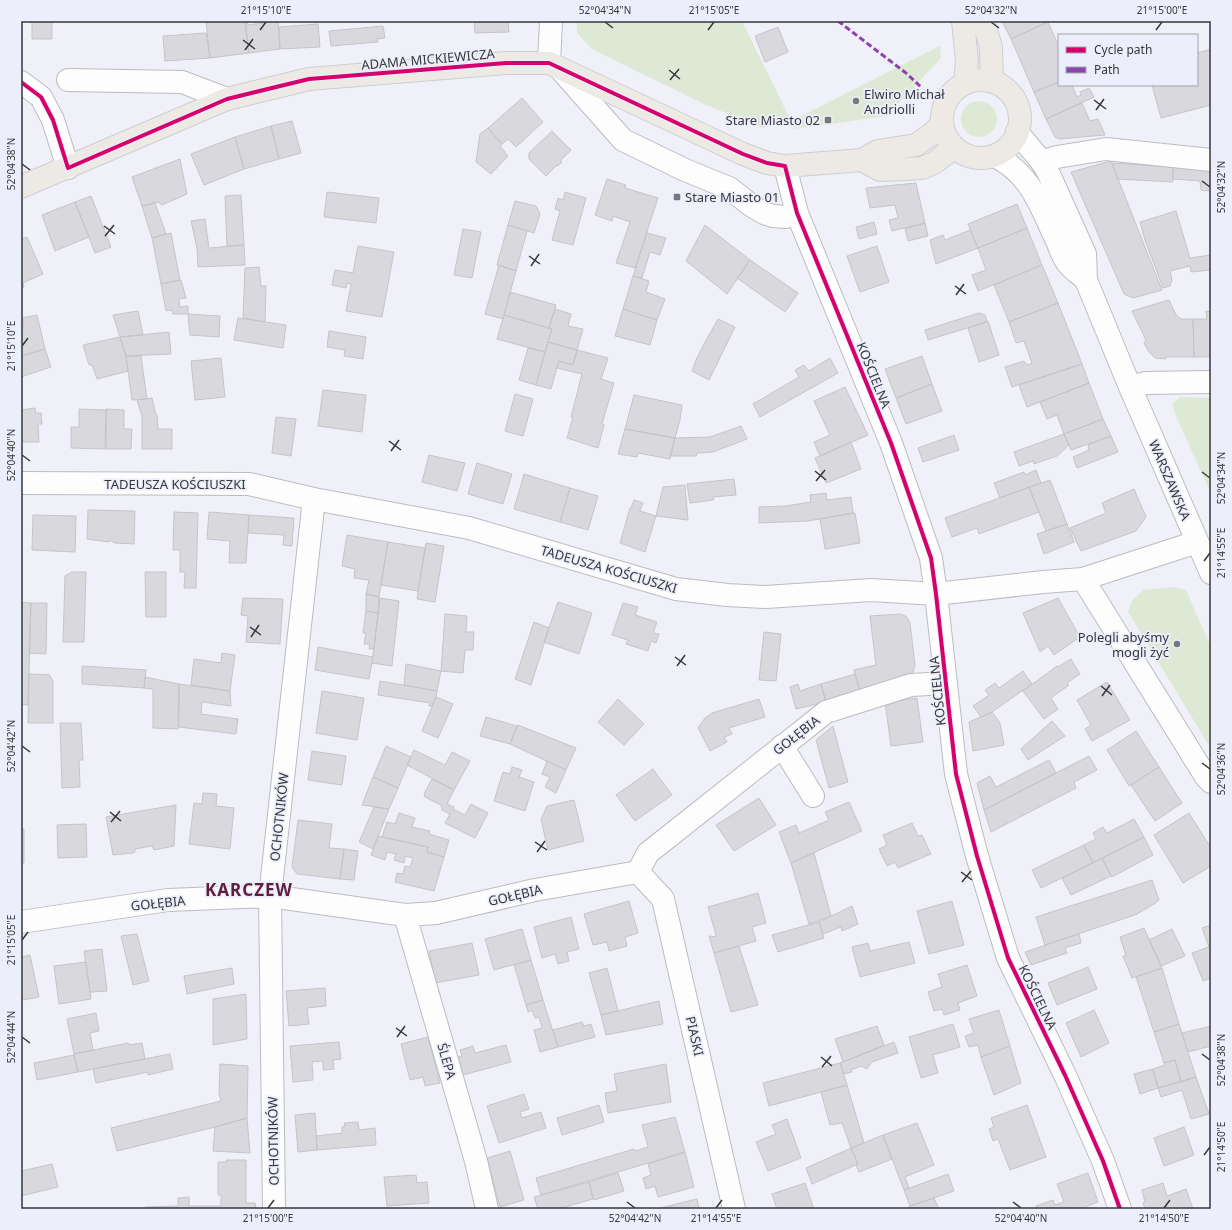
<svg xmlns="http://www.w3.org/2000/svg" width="1232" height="1230" font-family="'Noto Sans',sans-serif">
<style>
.green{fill:#dde9d5}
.building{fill:#d9d8dc;stroke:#c5c4c9}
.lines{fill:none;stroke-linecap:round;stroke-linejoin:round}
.minor-casing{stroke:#bbbcc2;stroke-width:24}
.major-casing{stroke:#cdced2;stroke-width:24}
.minor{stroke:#fdfdfe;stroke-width:22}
.major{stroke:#edeae5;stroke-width:22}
.quiet{stroke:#8e44ad;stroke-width:3;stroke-dasharray:6 3;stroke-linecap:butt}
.cycleway-casing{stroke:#eceffb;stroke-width:6}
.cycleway{stroke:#d6006c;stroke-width:4}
.ticks{fill:none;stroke:#36373b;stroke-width:1.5}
.poi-dot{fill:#77787d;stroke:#eceffb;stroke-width:1.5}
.labels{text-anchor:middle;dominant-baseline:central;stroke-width:3.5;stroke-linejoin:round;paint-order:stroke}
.street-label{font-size:13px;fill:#36373b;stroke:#eceffb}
.poi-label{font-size:13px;fill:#36373b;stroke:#eceffb;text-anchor:start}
.district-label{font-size:17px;font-weight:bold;letter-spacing:1px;fill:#601e3c;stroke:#eceffb}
.neatline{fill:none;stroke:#36373b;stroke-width:1.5}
.ticks-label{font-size:10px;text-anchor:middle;fill:#36373b}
</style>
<rect width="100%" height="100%" fill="#f0f1f8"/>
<path class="green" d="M577 21H742L791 121 940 46 941 58 887 116 795 129 791 121 762 128 704 104 592 49 577 33Z
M961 119a18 18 0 1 1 36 0a18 18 0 1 1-36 0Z
M1181 397 1211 398V494L1175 414 1173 405 1175 401Z
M1175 587 1186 590 1211 647V749L1128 612 1132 600 1144 590Z"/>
<path class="building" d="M32 21H52V39H32Z
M211 21H245L249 53 210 58 206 22Z
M245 21H247L248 25 278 21 280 49 249 53Z
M474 21H508L509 32 475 33Z
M1002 21H1050L1011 39Z
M1048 22 1059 47V82L1034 92 1011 39Z
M318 24 320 47 280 49 279 27Z
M383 26 385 38 377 39 378 42 331 46 329 31Z
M778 27 788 52 765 62 755 36Z
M206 33 210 58 165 61 163 36Z
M1211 49V105L1161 118 1152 85H1197V53Z
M1059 82V85H1072L1077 97 1081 95 1080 92 1089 88 1094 97 1046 119 1034 92Z
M522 98 543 122 516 147 508 139 502 144 488 128Z
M1082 103 1090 121 1098 119 1105 135 1059 139 1055 137 1046 119Z
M292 121 301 153 279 159 271 126Z
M271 126 279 159 244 169 235 137Z
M488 128 502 144 500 146 508 156 491 174 476 162 480 134Z
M552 131 571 150 560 161 562 162 558 166 557 165 546 176 529 159V153Z
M235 137 244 169 204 185 191 154Z
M180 159 187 194 162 205 158 202 142 206 132 177Z
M1111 161 1162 290 1133 298 1124 294 1071 172Z
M1112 163 1173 167V182L1118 179Z
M1173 167 1211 170V191L1201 190 1200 181 1173 179Z
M607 179 626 185 625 188 658 198 635 268 616 263 630 222 613 216 612 221 595 215Z
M916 183 925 223 892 231 889 220 898 218 895 205 870 208 866 188Z
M327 192 379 198 376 223 324 217Z
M565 192 586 198 573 245 552 240 560 211 555 209 558 198 563 200Z
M241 195 244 245 227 246 225 196Z
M91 196 111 247 95 253 75 202Z
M515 201 536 206 540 214 534 233 508 225Z
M75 202 89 237 55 251 42 215Z
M155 203 166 234 152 238 142 206Z
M1017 204 1027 228 978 248 968 224Z
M1176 211 1190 258 1211 255V270L1191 272 1190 266 1170 271 1172 280 1170 286 1163 288 1145 240 1140 222Z
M205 219 209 248 244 245 245 265 198 267 197 248 191 221Z
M874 222 877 234 859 239 856 227Z
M925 223 928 236 908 241 905 229Z
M508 225 527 231 516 271 497 265Z
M705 225 750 260 727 294 686 261Z
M1027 228 1042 265 978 291 972 275 986 270 978 248Z
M463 229 481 232 472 278 454 275Z
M970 230 978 248 936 264 930 240 943 235 945 240Z
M171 233 180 280 161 284 152 238Z
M647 233 666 238 660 255 650 252 642 278 633 276Z
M27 237 43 274 23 283 24 287 21 288V239Z
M358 246 394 252 382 317 346 311 351 284 347 283 346 288 332 285 335 270 353 273Z
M877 246 889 282 860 292 847 256Z
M750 260 798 293 785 312 737 278Z
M499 265 516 271 503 319 485 314Z
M1042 265 1058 303 1009 322 994 285Z
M259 267 261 286H266L265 322 243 318 245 268Z
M633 276 649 281 646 292 665 299 657 320 623 309Z
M181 280 186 298 179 299 180 307 188 306V314H173L172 310 166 311 161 284Z
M510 292 556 305 549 328 504 315Z
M1169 300 1176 315 1181 319H1193L1194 357H1166V359L1155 358 1149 352 1144 343 1146 340 1132 311Z
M1058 303 1082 364 1012 387 1005 367 1024 361 1027 365 1032 363 1024 341 1016 343 1009 322Z
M555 309 571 314 568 326 583 329 577 350 548 342 552 329 549 328Z
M623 309 657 320 650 345 615 336Z
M138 311 143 335 120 337 113 315Z
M1206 311 1211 312V357H1194L1193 319H1207Z
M979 313 985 315 987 322 928 340 925 330Z
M188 314 220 316 219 337 190 335Z
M37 315 45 349 21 356V329L24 328 22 318Z
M504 315 552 329 545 352 497 339Z
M238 318 286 325 283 348 234 340Z
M718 319 735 327 709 380 692 371 696 360 704 344Z
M988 321 999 355 979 362 968 328Z
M329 331 366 337 363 359 344 356 345 350 327 347Z
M169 332 171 354 126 356 120 337Z
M120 337 126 356 128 371 97 379 92 365H89L83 345Z
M548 342 577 350 573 365 559 361 551 389 536 385Z
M528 348 545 352 536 385 519 380Z
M45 349 51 367 21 377V356Z
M577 350 608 358 601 379 614 383 602 424 604 425 598 448 567 438 573 417H571L582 374 557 368 559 361 573 365Z
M126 356H141L147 399 132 400Z
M922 356 932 384 896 398 885 369Z
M221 358 225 397 195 400 191 361Z
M830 358 838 373 760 417 753 404 799 377 795 370 804 365 809 371Z
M1082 364 1089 383 1027 407 1019 385Z
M1089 383 1103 419 1064 434 1057 415 1047 419 1040 402Z
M932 384 942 411 906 424 896 398Z
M845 387 868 435 820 456 814 442 830 435 814 401Z
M323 390 366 395 362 432 318 426Z
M515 394 533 399 523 436 505 431Z
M634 395 682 405 680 420 675 438 625 429Z
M152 398 156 415H157L158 429H172V449H142V416L137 400Z
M35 408 36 413H41L42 424H38L39 442H21V410Z
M79 409 106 410 105 449 71 448V427H79Z
M106 409 124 410V429H132L131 449H106Z
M276 417 296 419 291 456 272 453Z
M1103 419 1111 436 1071 450 1064 434Z
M741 426 747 439 713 452 697 453 696 456H670L675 438 710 437Z
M625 429 675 438 670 459 638 453 637 457 618 454Z
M1064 434 1069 445 1057 456 1034 464 1033 461 1019 466 1014 452Z
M954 435 959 450 923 462 918 448Z
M1111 436 1118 452 1077 468 1073 457 1089 450 1088 445Z
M851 442 861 469 826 483 815 458Z
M429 455 465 463 457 491 422 482Z
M477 463 512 474 503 504 468 494Z
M1036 470 1041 483 1000 498 994 483 1024 472 1025 475Z
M524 474 570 488 560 522 514 509Z
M734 479 736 495 713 497 714 500 690 503 687 484Z
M1050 480 1067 524 1046 531 1029 487Z
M685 485 688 520 656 516 663 487Z
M1029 487 1039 512 979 534 977 528 952 537 945 518Z
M570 488 598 496 588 530 560 522Z
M1134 489 1146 517 1136 531 1081 551 1070 528 1106 513 1102 503Z
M826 493 827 500 851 497 853 513 808 521 759 523V507L785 506 811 502 810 495Z
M634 500 643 503 640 511 656 516 645 552 620 543 630 508H631Z
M88 510 135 511 134 544 115 543 109 540V542L87 539Z
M174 512 198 513 196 588H184L185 572H180V550H173Z
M209 512 249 515 246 563H229L230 541 207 539Z
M853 513H855L860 543 825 549 820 519Z
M33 515 76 516 75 552 32 550Z
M249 515 294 518 292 546 283 545 284 535 248 533Z
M1067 524 1074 542 1044 554 1037 534Z
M347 535 388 542 379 597 366 594 369 580 354 578 355 569 342 566Z
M388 542 425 548 418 591 381 585Z
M426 543 444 546 435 602 417 599Z
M72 572H86L84 642H63L65 576Z
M145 572H166V617H146Z
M366 594 379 597 378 613 366 611Z
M243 598 283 599 280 644 246 642 248 616 241 615Z
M380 598 399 601 392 666 372 663Z
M1058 598 1080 637 1054 655 1048 646 1040 652 1023 613Z
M21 602 31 603 28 705 21 704Z
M558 602 592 613 579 654 544 642Z
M31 603H47L46 654 29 653Z
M623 603 638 607 635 615 657 622 653 633 659 634 656 643 651 641 648 651 626 644 628 640 612 635Z
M366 611 378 613 374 649H369L370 644H364L366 633H363Z
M445 614 467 616 466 632H474L473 650H465L463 673 441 671Z
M901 614 907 617 910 623 915 665 913 672 908 676 879 683 880 685 860 691 854 670 876 665 870 616Z
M534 622 549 628 531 685 515 679Z
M764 632 781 634 776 681 759 680Z
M318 647 373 657 369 679 315 670Z
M222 653 235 655 230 691 191 685 194 659 221 663Z
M1071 659 1080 674 1067 683 1069 685 1051 698 1058 709 1044 719 1023 691 1057 666 1058 667Z
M406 664 441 671 437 691 404 685Z
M82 666 146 670 144 688 82 684Z
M1023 671 1032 684 992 712 981 717 973 706 989 695 985 690 995 683 999 688Z
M29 674 50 675 53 682V723H28Z
M855 674 860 691 826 702 821 684Z
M145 677 179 684 178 729 153 728V689L144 688Z
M380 681 437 691 436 697 432 706H429L430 703 378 695Z
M1107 682 1130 720 1092 741 1085 729 1091 725 1077 700Z
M179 684 230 691 231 706 202 702 201 714 238 719 236 734 179 727Z
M798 684 800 691 821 684 826 702 796 709 790 687Z
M322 691 364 698 357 740 316 733Z
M436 697 453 704 438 738 422 731Z
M917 698 923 742 891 746 885 702Z
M618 699 644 724 624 745 598 722Z
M759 699 765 717 729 728 732 734 724 737 727 742 710 751 698 728 705 718 712 713Z
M992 712 1000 723 1004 745 973 751 969 722Z
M486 717 517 726 510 744 480 736Z
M1052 721 1065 736 1028 760 1021 749Z
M60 723H81L83 760H79L80 787 62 788Z
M518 725 576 748 566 770 510 744Z
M833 726 848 782 829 788 816 740Z
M1136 731 1159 767 1129 786 1107 750Z
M386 746 411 757 398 788 373 777Z
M414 750 445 765 452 752 470 761 454 790 407 765Z
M312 751 346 756 342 785 308 780Z
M1089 756 1097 770 1074 782 1076 788 991 832 984 810Z
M1049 760 1056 773 984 810 977 783 990 776 996 787Z
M547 761 566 770 556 793 545 787 550 777 542 774Z
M512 767 522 770 519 777 534 782 525 811 494 801 503 772 510 774Z
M1159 767 1182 803 1155 821 1131 785Z
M653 769 672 795 635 821 616 795Z
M373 777 398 788 389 809 362 805Z
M432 779 454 790 447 804 454 807 453 809 465 815 471 804 488 813 475 838 445 823 450 814 442 810 441 805 425 797 424 794Z
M203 793 217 794 216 806 234 808 230 849 189 844 194 803 202 804Z
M759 798 776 825 734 851 716 825Z
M574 800 584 841 548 850 541 819 547 806Z
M849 802 862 831 791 863 779 832 796 825 799 833 829 820 825 812Z
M176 805 174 846 154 850 152 846 135 849V852L133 853 113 855 106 817Z
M374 807 389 809 373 849 359 842Z
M399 813 415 818 412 827 430 831 429 834 449 840 444 857 427 852 428 847 382 837 387 822 395 824Z
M1189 813 1211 848V866L1183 883 1154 835Z
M1134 819 1144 837 1093 863 1084 845 1096 839 1093 833 1103 827 1107 833Z
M298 820 332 824 329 848 344 849 340 879 297 874 292 867Z
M912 823 918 836 922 835 931 854 898 868 895 862 887 866 879 849 887 845 883 835Z
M86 824 87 857 58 858 57 825Z
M21 829H24V863H21Z
M378 836 428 847 427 852 444 857 434 891 395 882 397 873 403 874 405 866 410 867 413 858 405 856 404 863 394 860 396 854 387 852 385 860 371 855Z
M1144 837 1153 855 1112 877 1102 858Z
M1084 845 1093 863 1041 888 1032 870Z
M344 849 358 851 354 880 340 879Z
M814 853 831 916 809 924 791 863Z
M1102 858 1111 876 1071 895 1062 878Z
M1152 880 1159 900 1154 904 1137 914 1126 918 1045 945 1036 917Z
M758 893 766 923 752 927 756 941 714 953 709 936H711V937L716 936V935L708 907Z
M629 901 638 933 625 937 627 946 609 951 607 942 593 945 584 914Z
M952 901 964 945 929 954 917 911Z
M852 906 858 924 842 931 841 927 823 934 819 922Z
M571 917 579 949 567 952 569 961 558 964 555 954 542 958 534 927Z
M819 922 824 938 778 952 772 935Z
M1211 925V946L1209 947 1202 928Z
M1144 928 1162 968 1132 978 1123 956 1126 955 1120 937Z
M522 929 531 960 494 970 485 939Z
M1172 929 1185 956 1161 966 1149 940Z
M137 934 149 981 133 985 121 936Z
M1079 934 1081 943 1065 948 1067 953 1031 965 1025 952Z
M909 942 915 963 860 977 852 947 868 943 870 951Z
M472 943 479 975 435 983 429 951Z
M739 946 758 1005 731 1012 714 953Z
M1211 946V978L1203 981 1192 953Z
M102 949 107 991 90 992 84 951Z
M30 955 39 997 23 1000 21 992V957Z
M531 960 543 1000 526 1005 514 965Z
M86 962 91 999 59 1004 54 966Z
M967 965 977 996 958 1003 960 1010 944 1015 942 1009 934 1011 928 992 942 987 938 974Z
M1088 967 1097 989 1057 1005 1048 983Z
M232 968 234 984 187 994 184 976Z
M607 968 618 1011 601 1015 589 973Z
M1162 968 1179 1024 1154 1032 1136 977Z
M325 988 326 1006 307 1008 309 1024 289 1026 286 991Z
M246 994 247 1039 213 1045V999Z
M543 1000 558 1047 540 1052 534 1030 542 1028 539 1017 535 1018 532 1010 528 1012 526 1005Z
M659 1001 663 1024 606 1035 601 1015Z
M999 1010 1010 1046 981 1057 978 1045 969 1047 967 1042 965 1036 974 1033 969 1019Z
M1094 1010 1109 1043 1081 1057 1066 1023Z
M96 1013 99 1031 90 1033 93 1050 74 1054 67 1019Z
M582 1022 584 1026 591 1024 595 1037 558 1047 553 1030Z
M953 1024 960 1047 933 1055 938 1073 921 1078 909 1037Z
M1179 1024 1196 1077 1181 1082 1175 1060 1164 1063 1154 1032Z
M877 1026 884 1045 843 1062 835 1039Z
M1211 1026V1046L1188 1052 1182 1033Z
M428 1037 440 1083 425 1086 423 1077 410 1080 401 1044Z
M339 1042 341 1059 333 1060 334 1069 323 1070V1061L312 1062 313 1080 293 1082 290 1046Z
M894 1042 898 1053 872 1062 867 1069 861 1066 851 1070 852 1072 844 1074 840 1063Z
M128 1043 129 1045 142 1043 145 1059 78 1072 74 1054Z
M506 1045 511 1062 463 1075 458 1057 462 1056 460 1050 473 1046 475 1053Z
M1010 1046 1021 1083 994 1095 981 1057Z
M170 1054 173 1069 148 1075V1072L96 1083 93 1069Z
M74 1055 78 1072 37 1080 34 1063Z
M1175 1060 1181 1082 1158 1088 1153 1069 1165 1065 1164 1063Z
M840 1063 847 1085 769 1106 763 1083Z
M220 1064 248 1066 247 1118 215 1127 117 1151 111 1128 221 1101 219 1093Z
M666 1064 671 1102 608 1113 605 1093 617 1091 614 1074Z
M1153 1069 1158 1088 1140 1094 1134 1074Z
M1196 1077 1209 1114 1191 1119 1182 1090 1161 1097 1158 1088Z
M847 1085 864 1143 851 1148 842 1123 830 1125 821 1092Z
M524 1094 529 1109 520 1112 522 1118 541 1112 546 1128 499 1143 487 1106Z
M599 1105 604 1122 562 1135 557 1118Z
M1027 1105 1046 1157 1010 1170 998 1139 993 1141 989 1129 994 1127 991 1118Z
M315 1113 317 1150 298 1152 295 1115Z
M675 1117 685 1152 541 1195 536 1178 634 1149 635 1151 648 1147 642 1125Z
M247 1118 250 1153 213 1151 215 1127Z
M787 1119 801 1158 768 1171 756 1142 776 1134 772 1125Z
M358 1122 359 1130 375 1128 376 1145 317 1150 316 1136 342 1133V1127L345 1126 344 1123Z
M917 1123 934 1165 905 1177 909 1188 904 1190 883 1135Z
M1184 1127 1194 1155 1164 1166 1154 1138Z
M883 1135 892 1159 859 1172 856 1165 858 1164 851 1148Z
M851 1148 858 1164 812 1184 806 1168Z
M510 1151 524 1200 500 1207 487 1158Z
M685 1152 694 1187 658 1197 655 1186 646 1189 643 1178 651 1175 648 1164Z
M226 1160H246V1203H255L256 1209H145V1207L178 1206V1198L189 1197V1206H221V1195H218V1162H226Z
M52 1164 58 1187 21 1196V1171Z
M618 1173 624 1191 594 1200 589 1182Z
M1088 1173 1098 1202 1080 1209H1037L1036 1206 1053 1200 1055 1205 1064 1202 1057 1184Z
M948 1174 954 1191 910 1206 904 1190Z
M416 1175 417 1183 427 1182 429 1203 387 1206 384 1177Z
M589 1182 593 1199 558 1209H538L534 1197Z
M805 1183 814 1209H777L772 1194Z
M1163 1183 1167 1196 1186 1189 1193 1209H1145L1143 1203 1145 1202 1142 1190Z
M934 1198 939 1209H906L910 1206Z
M697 1199 699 1209H657L676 1204Z"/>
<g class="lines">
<defs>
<path id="minor" d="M549 63 551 21
M561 70 623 140 685 170 729 188 752 206 764 213 773 216 786 217 797 213
M68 80 182 82 227 99
M21 82 41 97 53 120 68 168
M1017 132 1042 162 1048 172 1085 254 1086 280 1130 387 1211 573
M995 156C1032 175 1040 206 1057 241 1060 248 1062 255 1066 261 1070 268 1080 274 1086 280
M1042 162 1057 157 1106 149 1211 160
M785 166 797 213 891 443 931 558 936 594 956 774 977 856 1008 958 1065 1075 1103 1161 1120 1209
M1130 387 1146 383 1211 382
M21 483 249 484 314 499 469 528 676 589 727 595 766 597 871 590 936 594 1043 582 1083 579 1197 542
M1083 579 1206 777 1211 782
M782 746 813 796
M638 872 648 853 826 712 911 685 946 683
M638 872 663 899 734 1209
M405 915 476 1161 487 1209
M21 922 168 900 270 896 405 915 436 913 535 890 638 872
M274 1209 270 896 314 499"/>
<path id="major" d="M963 21 967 61 965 83
M983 21 991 47 992 82
M942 119a39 39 0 1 1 78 0a39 39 0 1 1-78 0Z
M862 160 880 170 907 169 922 168 934 163 954 148
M21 187 227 99 309 79 506 63H549L743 154 767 163 785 166 862 160 878 151 916 145 933 133 942 123"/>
</defs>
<use href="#minor" class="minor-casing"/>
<use href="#major" class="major-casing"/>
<use href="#minor" class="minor"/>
<use href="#major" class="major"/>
<path class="quiet" d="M838 21 906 73 921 87"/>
<defs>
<path id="cycleway" d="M21 82 41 97 53 120 68 168 227 99 309 79 506 63H549L743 154 767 163 785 166 797 213 891 443 931 558 936 594 956 774 977 856 1008 958 1065 1075 1103 1161 1120 1209"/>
</defs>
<use href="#cycleway" class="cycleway-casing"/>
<use href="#cycleway" class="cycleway"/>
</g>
<path class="ticks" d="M605 22 613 28M991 22 999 28M260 30 266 22M708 30 714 22M1156 30 1162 22M243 40 255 49M245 50 253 39M669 70 680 79M670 80 679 69M1094 100 1106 109M1096 110 1104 99M22 164 30 170M1202 181 1210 187M104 226 115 234M105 236 114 225M529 256 540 264M531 266 539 254M955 286 966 294M956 295 964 284M22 346 28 338M389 441 401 450M391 451 399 440M22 455 30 461M815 471 826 480M1202 472 1210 478M816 481 825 470M1204 561 1210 553M250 627 261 635M251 637 259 625M675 657 686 665M677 666 685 655M1101 686 1112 695M1102 696 1110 685M22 746 30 752M1202 763 1210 769M110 812 121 821M111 822 120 811M535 842 547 850M537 852 545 841M961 872 972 880M962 882 971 871M22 940 28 932M396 1028 407 1036M22 1037 30 1043M397 1037 405 1026M1202 1054 1210 1060M821 1057 832 1066M822 1067 831 1056M1204 1155 1210 1147M627 1202 635 1208M1013 1202 1021 1208M268 1208 274 1200M716 1208 722 1200M1164 1208 1170 1200"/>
<g class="poi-dot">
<circle cx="856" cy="101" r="4"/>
<rect x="824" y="116" width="8" height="8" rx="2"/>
<rect x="673" y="193" width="8" height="8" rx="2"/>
<circle cx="1177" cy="644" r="4"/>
</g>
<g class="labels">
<g class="street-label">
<text transform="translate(428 59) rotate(-5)">ADAMA MICKIEWICZA</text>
<text transform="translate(874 375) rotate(68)">KOŚCIELNA</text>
<text transform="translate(1170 480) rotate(67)">WARSZAWSKA</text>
<text x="175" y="484">TADEUSZA KOŚCIUSZKI</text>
<text transform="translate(609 569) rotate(16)">TADEUSZA KOŚCIUSZKI</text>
<text transform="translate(937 691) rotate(-96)">KOŚCIELNA</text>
<text transform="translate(796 735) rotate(-38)">GOŁĘBIA</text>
<text transform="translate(279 817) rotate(-84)">OCHOTNIKÓW</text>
<text transform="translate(515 895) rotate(-13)">GOŁĘBIA</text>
<text transform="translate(158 903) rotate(-6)">GOŁĘBIA</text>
<text transform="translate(1038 997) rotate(64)">KOŚCIELNA</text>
<text transform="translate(695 1036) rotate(77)">PIASKI</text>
<text transform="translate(447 1061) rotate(74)">ŚLEPA</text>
<text transform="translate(273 1141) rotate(-91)">OCHOTNIKÓW</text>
</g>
<g class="poi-label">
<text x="864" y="94">Elwiro Michał<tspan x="864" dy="15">Andriolli</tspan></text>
<text x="820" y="120" text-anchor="end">Stare Miasto 02</text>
<text x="685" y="197">Stare Miasto 01</text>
<text x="1169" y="637" text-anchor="end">Polegli abyśmy<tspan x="1169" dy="15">mogli żyć</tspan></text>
</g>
<g class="district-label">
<text x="249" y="889">KARCZEW</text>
</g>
</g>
<rect width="1232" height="1230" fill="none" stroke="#eceffb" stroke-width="44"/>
<rect x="1058" y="34" width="140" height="52" fill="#eceffb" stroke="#a3a5ae"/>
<rect x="1066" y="47" width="20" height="6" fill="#d6006c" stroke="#a3a5ae"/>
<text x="1094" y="54" font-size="12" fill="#36373b">Cycle path</text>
<rect x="1066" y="67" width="20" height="6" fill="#8e44ad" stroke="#a3a5ae"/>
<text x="1094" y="74" font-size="12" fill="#36373b">Path</text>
<rect x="22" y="22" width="1188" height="1186" class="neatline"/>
<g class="ticks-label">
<text x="266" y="14">21°15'10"E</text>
<text x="605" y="14">52°04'34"N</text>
<text x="714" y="14">21°15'05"E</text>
<text x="991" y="14">52°04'32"N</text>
<text x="1162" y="14">21°15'00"E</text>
<text transform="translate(11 164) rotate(-90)" y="4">52°04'38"N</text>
<text transform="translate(1221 187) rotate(-90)" y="4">52°04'32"N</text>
<text transform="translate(11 346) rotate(-90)" y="4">21°15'10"E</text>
<text transform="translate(11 455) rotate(-90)" y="4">52°04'40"N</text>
<text transform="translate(1221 478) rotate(-90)" y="4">52°04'34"N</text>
<text transform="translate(1221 553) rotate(-90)" y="4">21°14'55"E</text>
<text transform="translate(11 746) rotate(-90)" y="4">52°04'42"N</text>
<text transform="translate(1221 769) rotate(-90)" y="4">52°04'36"N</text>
<text transform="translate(11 940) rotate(-90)" y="4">21°15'05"E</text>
<text transform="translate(11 1037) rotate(-90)" y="4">52°04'44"N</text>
<text transform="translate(1221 1060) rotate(-90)" y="4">52°04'38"N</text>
<text transform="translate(1221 1147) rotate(-90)" y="4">21°14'50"E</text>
<text x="268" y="1222">21°15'00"E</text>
<text x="635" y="1222">52°04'42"N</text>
<text x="716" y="1222">21°14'55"E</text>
<text x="1021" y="1222">52°04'40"N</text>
<text x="1164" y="1222">21°14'50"E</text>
</g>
</svg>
